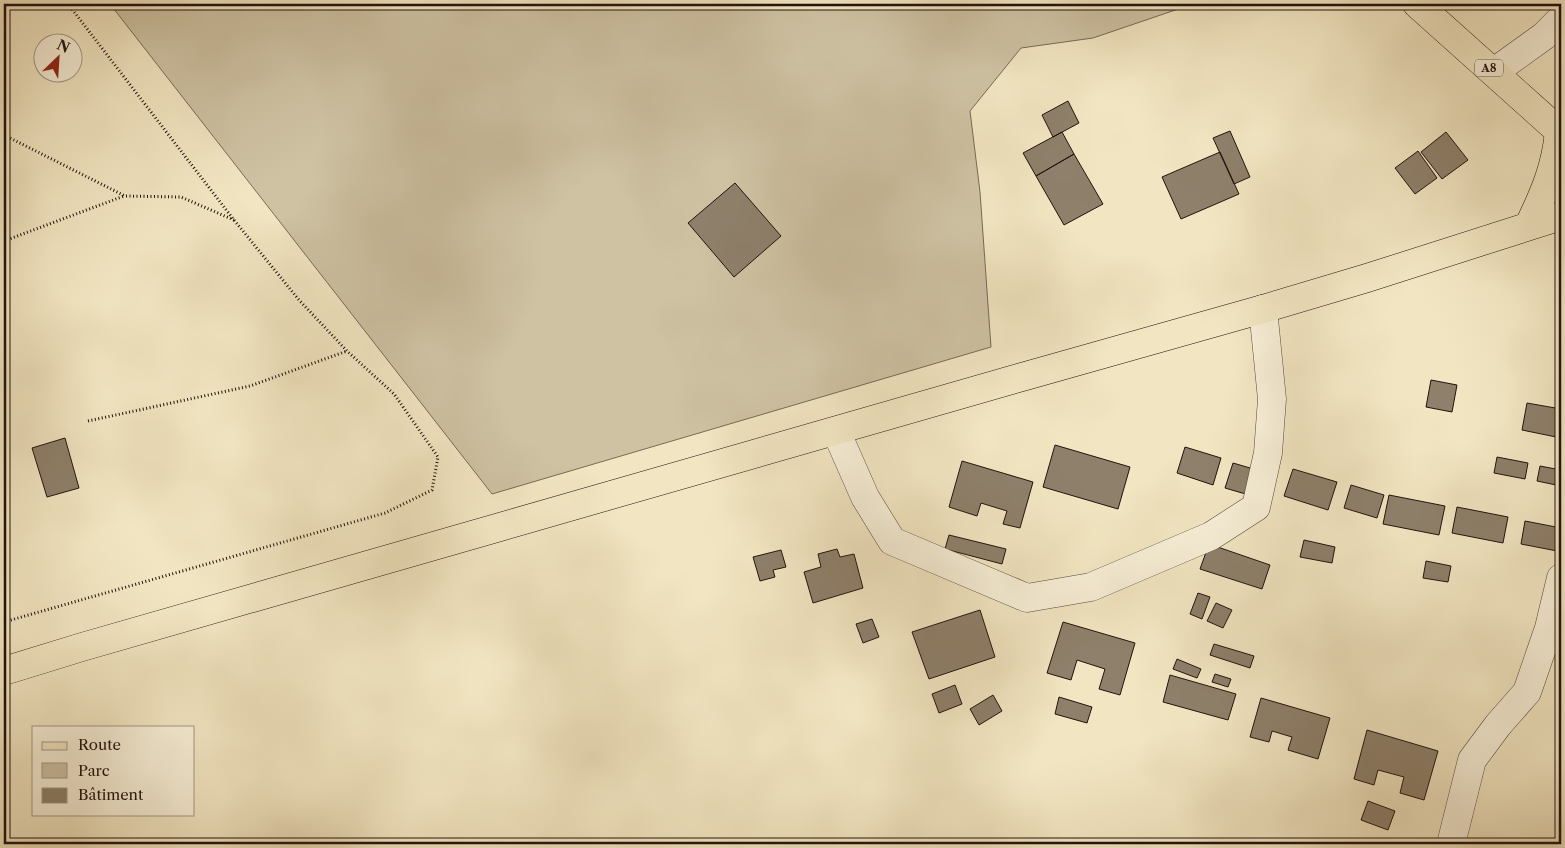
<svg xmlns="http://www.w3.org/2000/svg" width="1565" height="848" font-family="'Libre Caslon Text',serif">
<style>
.green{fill:#cec2a3;stroke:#786a58}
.building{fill:#8e806b;stroke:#21120d}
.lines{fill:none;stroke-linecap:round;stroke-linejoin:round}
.minor-casing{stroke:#55473a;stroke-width:29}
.major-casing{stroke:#21120d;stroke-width:29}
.path{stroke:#21120d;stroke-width:3;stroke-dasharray:1 2.5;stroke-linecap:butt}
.minor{stroke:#f7efd7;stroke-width:28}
.major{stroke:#f2e6c2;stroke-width:28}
.labels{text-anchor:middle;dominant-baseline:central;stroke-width:5;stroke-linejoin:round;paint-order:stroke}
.shield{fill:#f7efd7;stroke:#61544a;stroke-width:1}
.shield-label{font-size:11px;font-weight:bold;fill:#21120d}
</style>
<rect width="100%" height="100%" fill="#f2e6c2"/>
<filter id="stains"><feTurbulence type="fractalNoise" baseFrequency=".004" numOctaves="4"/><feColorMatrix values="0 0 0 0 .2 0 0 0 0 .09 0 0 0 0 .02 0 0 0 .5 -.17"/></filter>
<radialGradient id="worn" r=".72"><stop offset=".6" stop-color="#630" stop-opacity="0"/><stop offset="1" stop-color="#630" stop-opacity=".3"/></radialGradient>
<path class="green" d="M110 4H1193L1093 38 1021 48 970 111 980 192 991 347 492 494Z"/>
<path class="building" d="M1068 101 1079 123 1053 137 1042 115Z
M1230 131 1250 177 1234 184 1213 138Z
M1062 132 1074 154 1036 176 1023 153Z
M1446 132 1468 160 1442 179 1421 152Z
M1418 151 1437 178 1415 194 1395 168Z
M1220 152 1239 194 1181 219 1162 177Z
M1074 154 1103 204 1064 225 1036 176Z
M735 183 781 236 734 277 688 223Z
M1431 380 1457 385 1452 412 1426 407Z
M1527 403 1561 409V438L1522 430Z
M65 438 79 488 47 497 32 448Z
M1055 445 1130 467 1118 509 1043 487Z
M1185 447 1221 458 1213 485 1177 473Z
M1497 457 1528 463 1525 479 1494 473Z
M962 461 1033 482 1020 528 1003 524 1007 511 981 503 977 516 949 507Z
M1233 463 1257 470 1249 495 1225 488Z
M1540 466 1561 470V486L1537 481Z
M1293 469 1337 482 1328 510 1284 496Z
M1351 485 1384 495 1377 518 1344 508Z
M1389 495 1445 506 1439 535 1383 524Z
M1457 507 1508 517 1503 543 1452 533Z
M1525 521 1561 528 1557 551 1521 544Z
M949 535 1006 549 1002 564 945 549Z
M1304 540 1335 547 1332 563 1300 557Z
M1209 544 1270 565 1262 589 1200 569Z
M837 549 840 557 854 554 863 588 813 603 804 572 821 567 818 554Z
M781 550 786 567 773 570 775 577 760 581 753 557Z
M1426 561 1451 566 1448 582 1423 578Z
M1198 593 1210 597 1202 619 1190 614Z
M1216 603 1232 610 1223 628 1207 621Z
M980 610 995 657 929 679 912 632Z
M872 619 879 637 863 643 856 624Z
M1063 622 1135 643 1120 695 1099 689 1105 669 1077 660 1071 680 1047 673Z
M1214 644 1254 656 1250 668 1210 655Z
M1177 659 1201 669 1197 678 1173 669Z
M1215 674 1231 679 1228 687 1212 682Z
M1170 675 1236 694 1228 720 1163 702Z
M955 685 962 704 939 713 932 694Z
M993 695 1002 711 979 725 970 709Z
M1059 697 1092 707 1087 723 1055 714Z
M1261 698 1330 718 1318 759 1288 750 1292 737 1272 731 1269 742 1250 737Z
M1367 730 1438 751 1424 800 1400 793 1404 777 1378 770 1374 785 1354 779Z
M1368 801 1395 811 1388 830 1361 820Z"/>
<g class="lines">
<defs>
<path id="minor" d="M1494 72 1544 36 1561 19
M836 431 865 497 892 541 1027 598 1091 587 1211 536 1256 507 1268 453 1272 399 1263 309
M1451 844 1472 760 1498 725 1527 692 1549 628 1561 578"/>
<path id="major" d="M1417 4 1561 133
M1529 225C1544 194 1556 167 1559 131
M4 671 82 647 1022 377 1263 309 1367 278 1561 216"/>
</defs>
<use href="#minor" class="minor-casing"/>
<use href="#major" class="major-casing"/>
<path class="path" d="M4 135 125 196 181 197 234 220
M4 241 124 196
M88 421 250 386 347 351
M4 622 385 513 432 490 438 457 394 394 347 351 299 300 234 220 68 4"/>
<use href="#minor" class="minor"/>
<use href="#major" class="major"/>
</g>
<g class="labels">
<rect class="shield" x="1475" y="59.5" width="28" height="17" rx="4"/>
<g class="shield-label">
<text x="1489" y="68">A8</text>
</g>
</g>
<rect width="1565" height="848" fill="none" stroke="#f2e6c2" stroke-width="20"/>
<rect x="5" y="5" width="1555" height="838" fill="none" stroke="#21120d" stroke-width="2.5"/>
<rect x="10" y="10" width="1545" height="828" fill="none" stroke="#21120d"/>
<rect x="32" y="726" width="162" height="90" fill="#f7efd7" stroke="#a19786"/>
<rect x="42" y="742" width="25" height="8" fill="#f2e6c2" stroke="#a19786"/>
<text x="78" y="750" font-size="15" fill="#21120d">Route</text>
<rect x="42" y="763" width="25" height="15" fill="#cec2a3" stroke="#a19786"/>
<text x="78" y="776" font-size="15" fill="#21120d">Parc</text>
<rect x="42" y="788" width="25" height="15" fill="#8e806b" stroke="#a19786"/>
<text x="78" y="800" font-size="15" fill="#21120d">Bâtiment</text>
<g transform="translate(58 58) rotate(25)"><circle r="24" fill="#f7efd7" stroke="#a19786"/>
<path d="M0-4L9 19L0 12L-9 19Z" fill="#8f2418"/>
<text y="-8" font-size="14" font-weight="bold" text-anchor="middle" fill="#21120d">N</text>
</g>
<rect width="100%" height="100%" filter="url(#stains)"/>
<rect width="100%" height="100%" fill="url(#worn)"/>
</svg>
